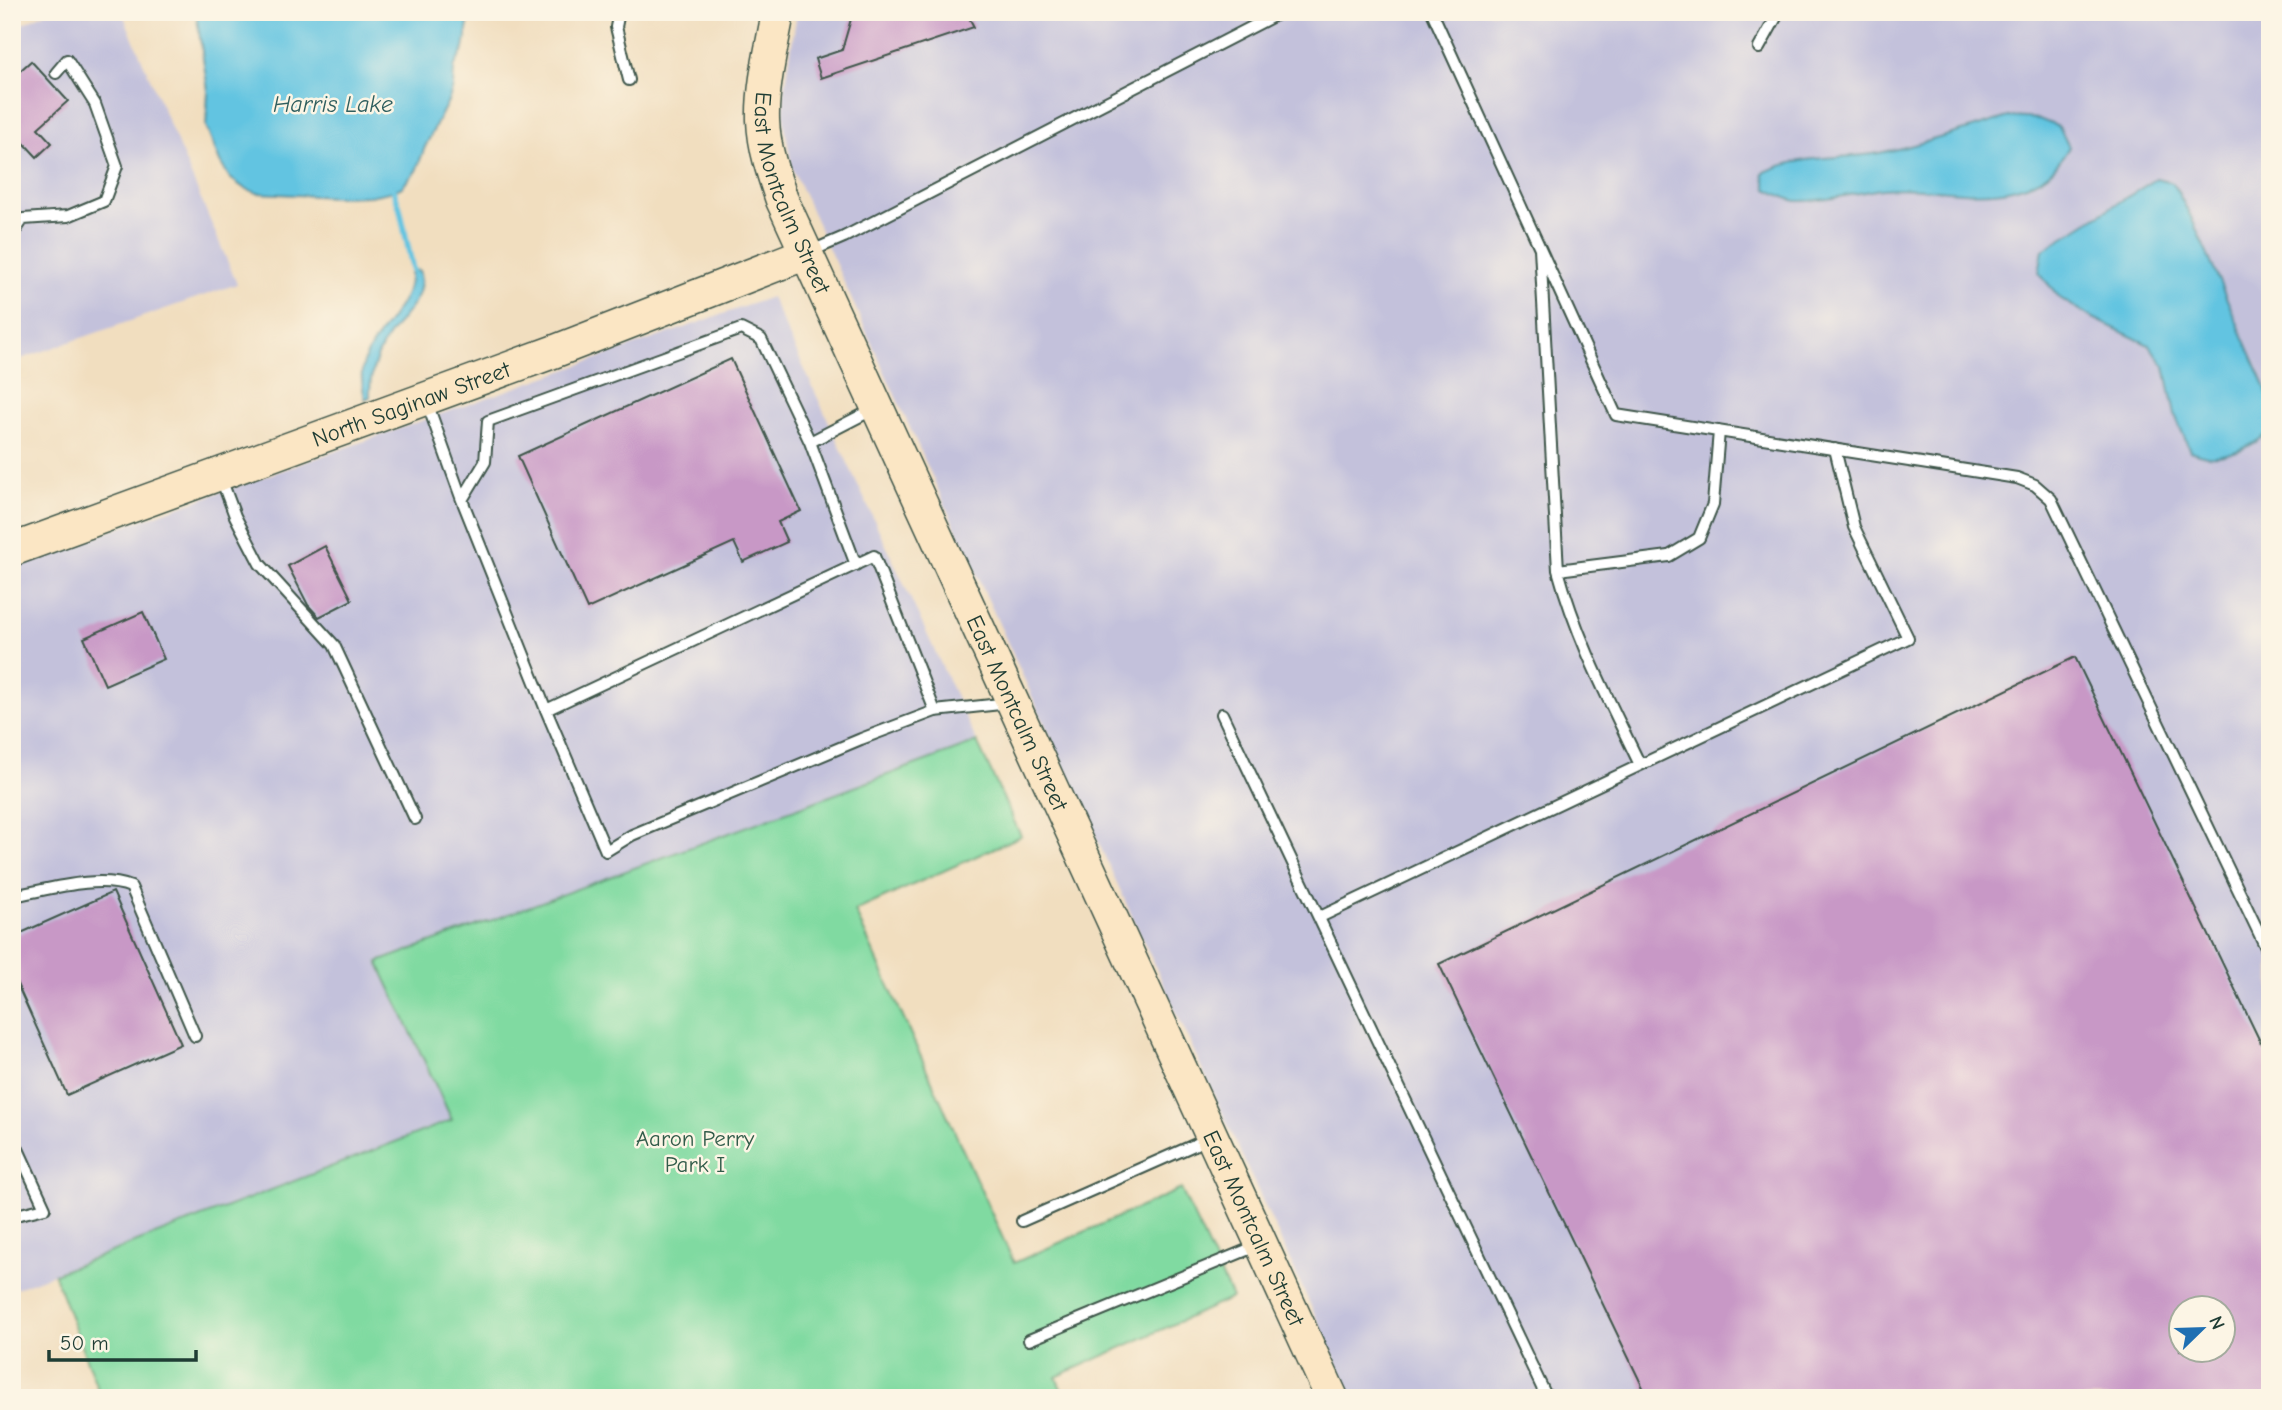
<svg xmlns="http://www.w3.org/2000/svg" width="2282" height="1410" font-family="'Comic Neue',sans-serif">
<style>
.industrial{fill:#c3c1db;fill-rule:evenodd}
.green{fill:#80daa1;stroke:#508c6a;stroke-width:2}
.water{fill:#62c4e1;stroke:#40808a;stroke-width:2}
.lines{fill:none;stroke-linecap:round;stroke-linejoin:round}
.stream{stroke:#62c4e1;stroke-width:6}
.building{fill:#c898c6;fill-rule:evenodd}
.lane-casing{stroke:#3e5549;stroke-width:14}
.secondary-casing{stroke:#3e5549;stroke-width:35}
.lane{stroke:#fff;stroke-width:10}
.secondary{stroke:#fbe6c4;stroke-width:32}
.labels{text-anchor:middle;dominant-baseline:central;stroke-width:5;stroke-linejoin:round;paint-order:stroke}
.street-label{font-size:23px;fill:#1f3d34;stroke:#fcf5e5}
.park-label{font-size:23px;fill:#325c4a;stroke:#fcf5e5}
.water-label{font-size:24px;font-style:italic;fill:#305f5f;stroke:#fcf5e5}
</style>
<rect width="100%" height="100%" fill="#fcf5e5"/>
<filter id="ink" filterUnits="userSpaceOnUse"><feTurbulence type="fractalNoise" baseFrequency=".0143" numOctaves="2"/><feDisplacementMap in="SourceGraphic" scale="14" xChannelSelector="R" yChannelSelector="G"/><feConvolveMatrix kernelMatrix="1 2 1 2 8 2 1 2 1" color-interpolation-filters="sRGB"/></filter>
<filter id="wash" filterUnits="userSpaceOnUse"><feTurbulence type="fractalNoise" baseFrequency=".00686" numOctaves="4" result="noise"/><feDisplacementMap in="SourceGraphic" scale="28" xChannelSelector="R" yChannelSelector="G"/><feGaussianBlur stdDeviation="1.57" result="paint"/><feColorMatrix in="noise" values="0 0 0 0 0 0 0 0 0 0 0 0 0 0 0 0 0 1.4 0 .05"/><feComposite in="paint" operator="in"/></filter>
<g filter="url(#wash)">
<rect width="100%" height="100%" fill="#f1debf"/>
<path class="industrial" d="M47 12H122L237 284 12 362V29Z
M797 12H2270V1398H1353L1105 857 792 168 784 122V96ZM2180 1308H2222V1350H2180Z
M771 297 977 742 379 962 452 1120 12 1290V566Z"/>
<path class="green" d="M977 742 1021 836 855 911 1014 1263 1181 1189 1232 1298 1056 1377 1065 1398H101L54 1274 452 1120 378 962Z"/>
<path class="water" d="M196 12H470L464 49 454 67 453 87 449 99 425 147 416 171 402 187 394 191 370 196 334 197 257 193 244 188 230 178 220 162 206 126 208 91Z
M2009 117 2039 119 2059 127 2069 147C2055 171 2043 181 2016 188 1972 200 1927 184 1882 189 1853 193 1826 202 1797 201 1787 200 1776 193 1767 189L1763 173C1802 154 1838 160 1879 153 1923 145 1966 129 2009 117Z
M2156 179 2173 183 2191 217 2265 386 2270 403V431C2256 445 2227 458 2207 456 2201 455 2195 453 2190 451L2175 415 2165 366 2149 345 2089 316 2060 298 2039 273 2043 250Z
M419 270C429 301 395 320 383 345 374 362 369 378 370 397L365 399C363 388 360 376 363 366 370 335 413 304 410 273Z"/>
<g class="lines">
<path class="stream" d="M394 191 400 209 413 271"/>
</g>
<g id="blocks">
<path class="building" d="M870 12H966L974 27 821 78 815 59 842 50 851 19Z
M31 61 68 101 38 128 52 143 37 157 23 142 12 152V78Z
M731 359 801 511 778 522 787 542 743 562 734 542 587 609 518 456Z
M325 546 352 600 319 617 308 605 288 566Z
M143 612 164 659 105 685 84 638Z
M2075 657 2270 1062V1398H1648L1439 964ZM2180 1308H2222V1350H2180Z
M113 892 181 1044 67 1095 12 973V937Z"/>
</g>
</g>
<g filter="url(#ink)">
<use href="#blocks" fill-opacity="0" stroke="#3e5549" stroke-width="2"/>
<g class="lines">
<defs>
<path id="lane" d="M619 12 616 27 629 80
M1432 12 1540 248 1558 570C1577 640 1609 700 1640 765
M1759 48 1779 12
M12 236 23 219 68 216 104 201 117 166 95 104 67 60 56 73
M1540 248 1616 415 2017 478 2035 485 2051 499 2270 956
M809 252 844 237 1281 12
M426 400 462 500 546 710 606 851 632 835 861 739 935 711 874 556 546 710
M220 476 235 516 260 564 334 645 415 819
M462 500 485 462 488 421 741 329 761 339 810 442
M856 565 810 442 874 409
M1558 570 1669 556 1699 538 1713 504 1719 431
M935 711 1010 703
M1222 714 1547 1398
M12 896C47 890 98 874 131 887L195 1036
M1320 917 1908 638 1854 527 1835 449
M12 1136 45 1208 12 1216
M1022 1221 1210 1138
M1029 1340 1259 1245"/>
<g id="secondary">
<path id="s1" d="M778 12C772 47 762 85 763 120 764 148 773 174 782 200L1332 1398"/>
<path id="s2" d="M12 550 553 352 807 253"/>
</g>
</defs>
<use href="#lane" class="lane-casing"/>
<use href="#secondary" class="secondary-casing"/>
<use href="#lane" class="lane"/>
<use href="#secondary" class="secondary"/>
</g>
</g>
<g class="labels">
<g class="street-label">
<text stroke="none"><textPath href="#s1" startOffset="187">East Montcalm Street</textPath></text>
<text stroke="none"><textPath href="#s2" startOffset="425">North Saginaw Street</textPath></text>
<text stroke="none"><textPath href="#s1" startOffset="756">East Montcalm Street</textPath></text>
<text stroke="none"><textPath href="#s1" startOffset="1323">East Montcalm Street</textPath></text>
</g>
<g class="park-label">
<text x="695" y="1138">Aaron Perry<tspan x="695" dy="26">Park I</tspan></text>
</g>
<g class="water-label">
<text x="333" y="104">Harris Lake</text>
</g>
</g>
<rect width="2282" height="1410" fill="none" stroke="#fcf5e5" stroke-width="42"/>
<g transform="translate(2202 1329) rotate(67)"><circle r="33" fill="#fcf5e5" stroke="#a4ab9e" stroke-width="2"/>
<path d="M0-5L12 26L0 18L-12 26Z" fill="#1f6fb2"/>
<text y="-10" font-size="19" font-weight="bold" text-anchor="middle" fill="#1f3d34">N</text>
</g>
<path d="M49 1350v10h147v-10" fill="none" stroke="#1f3d34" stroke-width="3.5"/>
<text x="60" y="1350" font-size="21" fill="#1f3d34" stroke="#fcf5e5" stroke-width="5" paint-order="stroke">50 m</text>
</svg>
